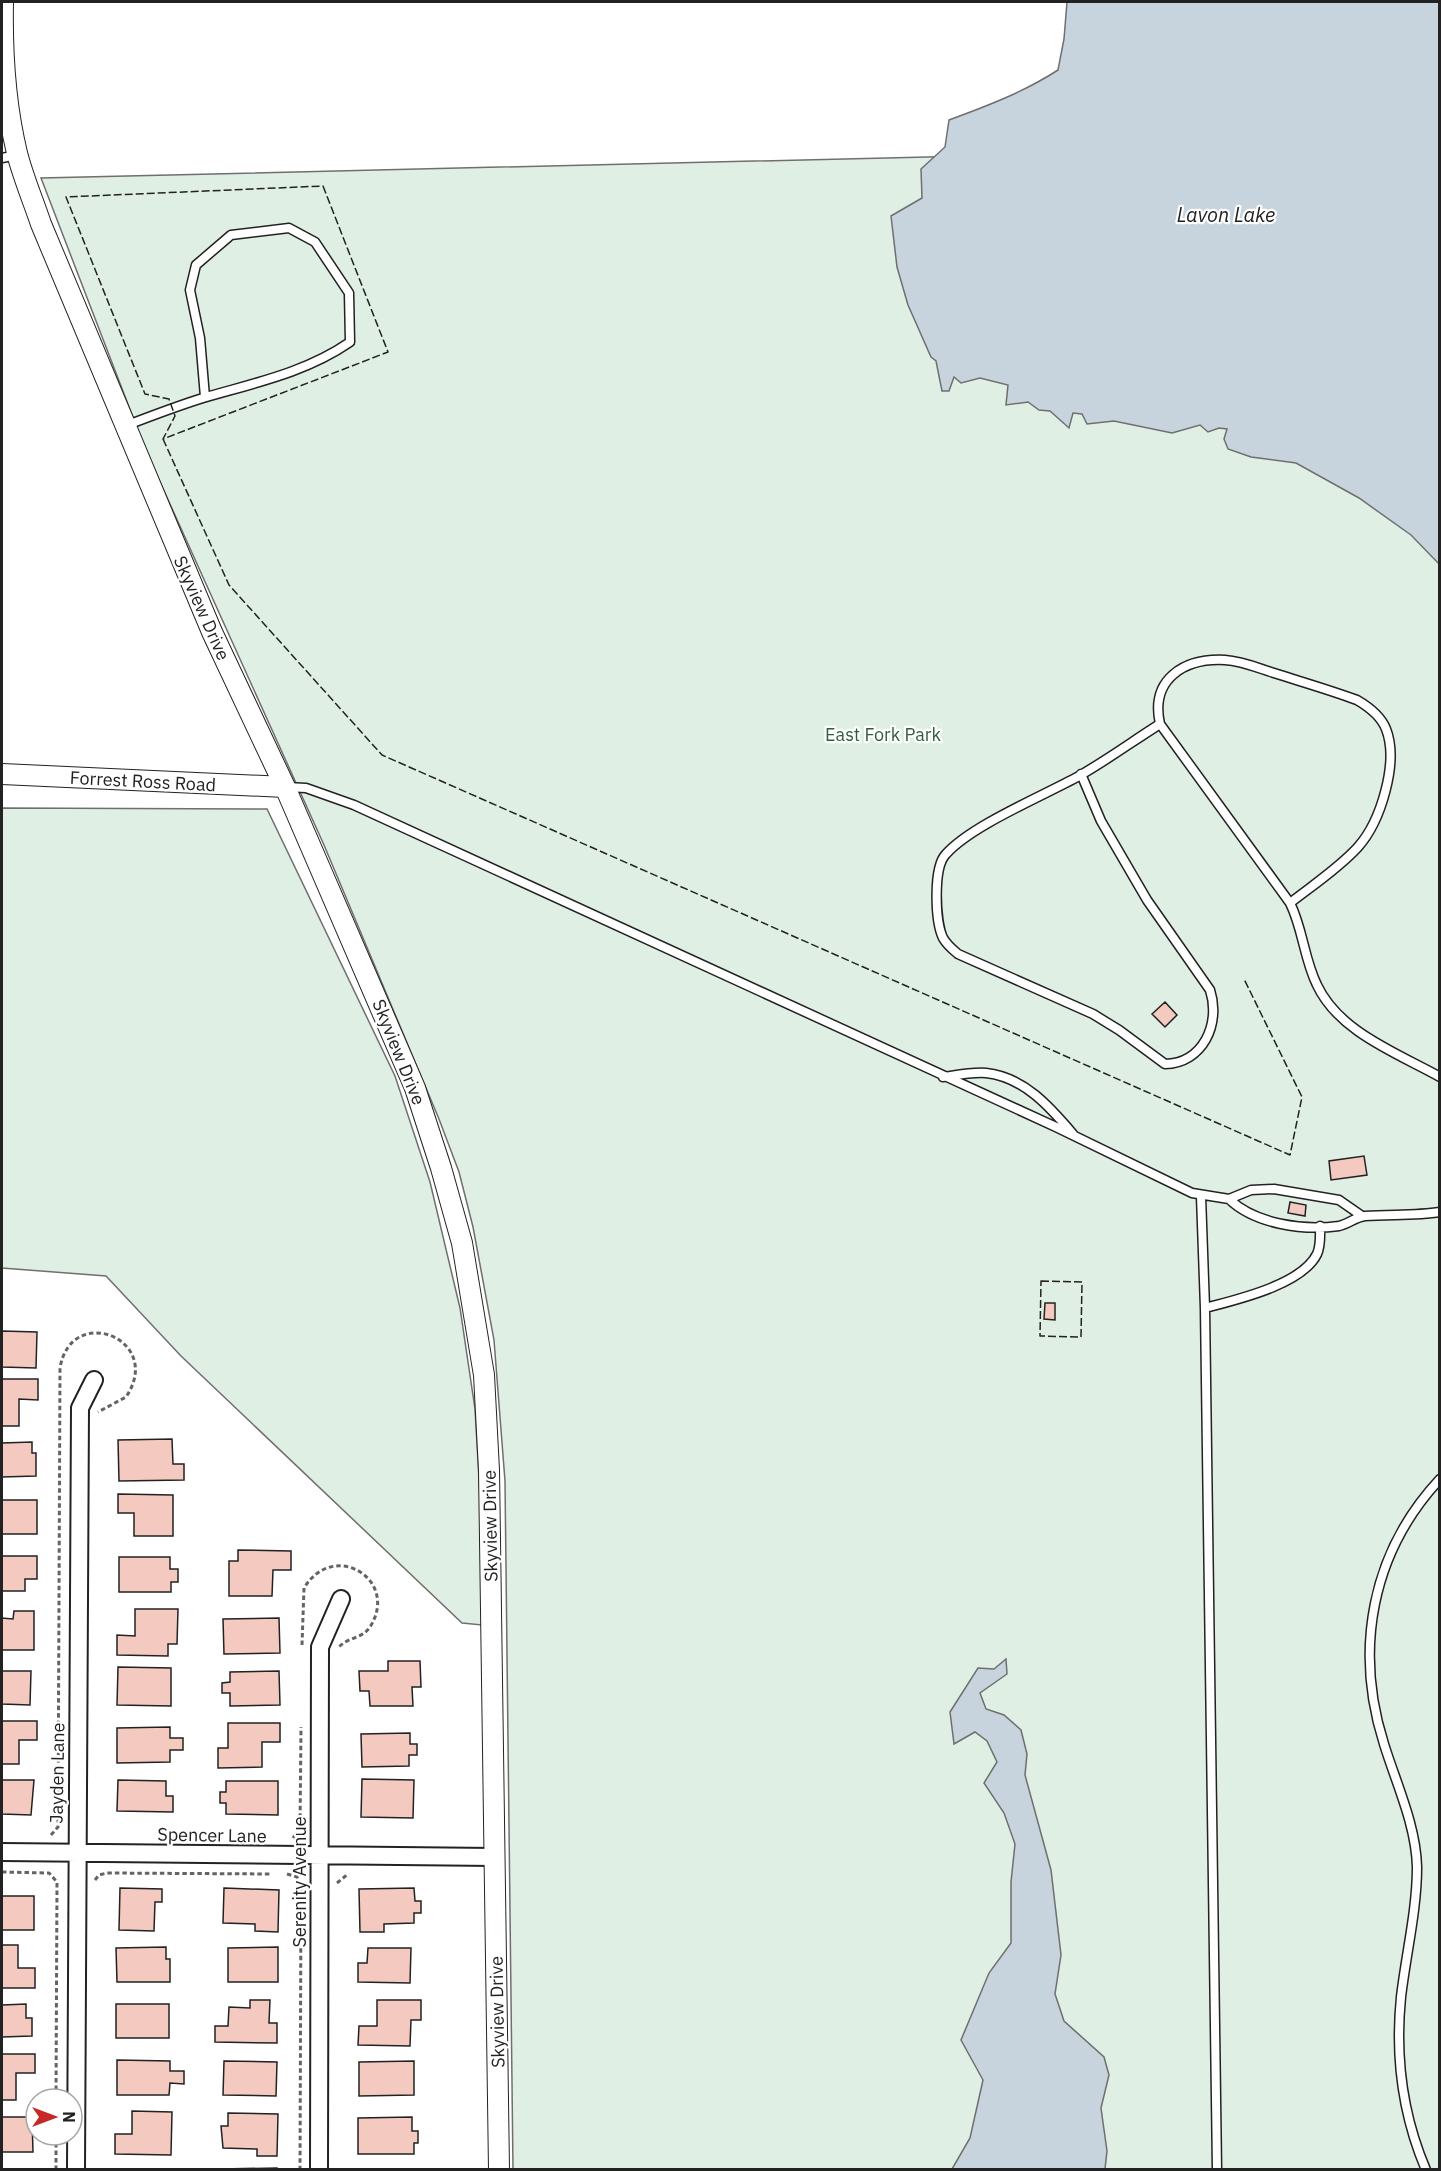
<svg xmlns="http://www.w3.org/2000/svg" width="1441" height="2171" font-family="'IBM Plex Sans',sans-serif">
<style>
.green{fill:#e0efe3;stroke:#6f6f6f;stroke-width:1.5}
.water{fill:#c7d3dd;stroke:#6f6f6f;stroke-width:1.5}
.building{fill:#f3c9c0;stroke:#222;stroke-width:1.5}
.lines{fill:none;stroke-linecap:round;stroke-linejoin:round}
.service-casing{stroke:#222;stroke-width:11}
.minor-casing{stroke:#222;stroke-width:20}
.tertiary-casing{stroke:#222;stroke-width:22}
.path{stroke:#646464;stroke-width:3;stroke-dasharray:4.5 3;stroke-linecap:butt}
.service{stroke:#fff;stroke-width:8}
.minor{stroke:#fff;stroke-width:16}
.tertiary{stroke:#fff;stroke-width:20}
.fence{stroke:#222;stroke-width:1.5;stroke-dasharray:8 3;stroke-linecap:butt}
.labels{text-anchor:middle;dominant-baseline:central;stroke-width:4.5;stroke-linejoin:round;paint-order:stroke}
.street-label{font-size:18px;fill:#222;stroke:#fff}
.park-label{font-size:18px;fill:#2f5e38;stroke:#fff}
.water-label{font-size:20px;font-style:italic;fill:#222;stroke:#fff}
</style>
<rect width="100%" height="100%" fill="#fff"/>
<path class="green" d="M1010 155 1439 403V2169H513L505 1481 494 1340 473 1227 459 1172 439 1119 324 845 146 451 41 178Z
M2 808 267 809 395 1076 430 1182 460 1308 475 1409 480 1496 482 1625 462 1623 181 1356 106 1276 2 1268Z"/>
<path class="water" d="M1067 2H1439V564L1411 535 1359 498 1296 463 1251 457 1228 449 1224 439 1227 429 1219 428 1208 432 1200 425 1172 433 1114 421 1087 424 1082 414 1073 413 1069 428 1050 411 1039 410 1028 402 1006 405 1008 385 980 378 961 383 954 377 949 391H942L936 361 931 357 908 305 897 267 891 216 922 198 921 169 945 147 949 120C987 106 1024 92 1058 70L1064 39Z
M1006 1659 1007 1674 980 1693 986 1709 1004 1715 1021 1730 1027 1754 1025 1775 1051 1870 1061 1955 1055 1994 1064 2021 1104 2057 1109 2075 1101 2108 1107 2151 1105 2169H952L970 2138 983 2080 961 2040 989 1973 1011 1943V1882L1015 1844 1004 1813 984 1783 997 1762 987 1741 975 1732 954 1744 950 1712 978 1668 994 1669Z"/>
<path class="building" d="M1165 1002 1177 1015 1165 1027 1152 1014Z
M1364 1156 1367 1175 1331 1180 1329 1161Z
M1290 1202 1306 1205 1305 1216 1288 1213Z
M1045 1303H1055V1320L1044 1319Z
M2 1331 37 1332 36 1368 2 1367Z
M2 1379H38V1400L19 1399V1426H2Z
M172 1439 173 1464H184V1480L119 1481 118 1440Z
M32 1442V1453H36V1476L2 1477V1443Z
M118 1494 173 1495V1536H134V1513H118Z
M2 1500H37V1534H2Z
M238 1550 291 1551V1570H273L272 1596H229V1561H238Z
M2 1556H37V1579H25V1591H2Z
M119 1557H170V1569H178V1582H171V1592H119Z
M135 1609H178L177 1644H168V1656L117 1655V1635L135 1636Z
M14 1611H34V1650H2V1618L13 1619Z
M279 1618 280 1653 224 1654 223 1619Z
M388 1661H420L421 1687H412L413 1706H370L369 1691H360L359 1671H388Z
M118 1667 171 1668V1706L117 1705Z
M2 1671H31L30 1705 2 1704Z
M279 1671 280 1705 230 1706V1693H222V1683L230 1682V1672Z
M2 1721H37V1740H19V1764H2Z
M228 1723H280V1742H262V1767L218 1768V1748H228Z
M170 1727V1738H183V1750H170V1762L117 1763V1728Z
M410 1733V1744H417V1755H409V1766L362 1767 361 1734Z
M362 1779 414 1780 413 1818 361 1817Z
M2 1780H34L31 1815 2 1814Z
M118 1780 166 1781V1796H173V1812L117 1811Z
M226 1781H278V1815L226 1814V1803H220V1792H226Z
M120 1888 162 1889V1902H155L154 1931 119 1930Z
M224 1888 279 1890 278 1932 255 1931V1924L223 1923Z
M414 1888 415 1901H421V1913H414V1923L384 1924V1932H360L359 1889Z
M2 1896H34V1930H2Z
M2 1945H18V1968H35V1988H2Z
M166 1947V1959H170V1982H117L116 1948Z
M278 1947V1982H228V1948Z
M368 1948H411L410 1983 358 1982V1963H367Z
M250 2000H270L269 2023H277V2043L215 2042V2026H228L229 2007 250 2008Z
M377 2000H421V2020H411L410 2046 358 2045 359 2026H377Z
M26 2004V2018H32V2036L2 2037V2005Z
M116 2004H169V2038H116Z
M2 2054H35V2073H16V2100H2Z
M117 2060 170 2061V2071H184V2084L170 2083 169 2095H117Z
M224 2061 277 2062 276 2096 223 2095Z
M414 2061V2095L359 2096V2062Z
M132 2111 172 2112 171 2155 115 2154V2134H132Z
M228 2113 278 2114 277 2156H257V2149L223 2148 221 2126H228Z
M2 2117H32L33 2152H2Z
M412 2117V2131H418V2143H414V2154H358V2118Z
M277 2168V2170H221V2169Z"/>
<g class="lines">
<defs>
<path id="service" d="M2 158 17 155
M125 426C151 416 177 406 203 398 254 383 305 373 350 342L349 293 315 242 289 228 231 235 196 265 190 290 200 338 205 397
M1081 774 1101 821 1147 900 1210 990C1221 1024 1203 1063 1165 1064L1119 1030 1093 1014 958 954C952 949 947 945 943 938 935 921 933 867 946 854 972 825 1043 796 1079 776 1107 760 1133 741 1160 724
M286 787 306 788 354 805 1056 1127 1192 1193 1229 1199 1251 1190 1274 1189 1339 1200 1362 1216
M1290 903C1313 885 1339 868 1358 847 1381 821 1399 762 1386 729 1381 716 1369 707 1357 700 1330 690 1302 682 1274 673 1258 668 1242 661 1225 660 1184 658 1150 679 1160 724L1290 903C1303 929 1304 959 1317 985 1339 1032 1397 1053 1440 1077
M943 1077C957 1075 972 1072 986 1073 1024 1077 1050 1107 1073 1134
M1201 1196 1205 1308 1217 2170
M1229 1199C1255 1224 1303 1231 1339 1226 1348 1224 1356 1217 1365 1216 1390 1214 1415 1216 1440 1212
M1205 1308C1235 1300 1302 1285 1317 1254 1321 1246 1320 1235 1320 1226
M1426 2170C1402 2114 1395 2057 1401 1997 1406 1954 1417 1910 1417 1867 1416 1825 1396 1783 1384 1744 1354 1650 1371 1553 1440 1479"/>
<path id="minor" d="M2 1852 495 1857
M76 2170 80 1408 94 1380
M319 2170 320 1647 341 1599"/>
<path id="tertiary" d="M3 2C2 53 5 103 17 153 23 177 33 200 41 224L212 632 285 787 415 1088 441 1168 462 1243 484 1375 489 1470 499 2170
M2 774 285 787"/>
</defs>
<use href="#service" class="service-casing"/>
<use href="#minor" class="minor-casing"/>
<use href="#tertiary" class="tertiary-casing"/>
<path class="path" d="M302 1645 304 1588C334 1539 400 1580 370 1627 362 1639 348 1637 339 1647
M51 1835 58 1827 60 1368C71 1302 165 1339 126 1397L98 1412
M293 1838 300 1828 301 1727
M2 1872 49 1873 57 1882 56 2099
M287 1874 297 1877 301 1886 300 2170
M95 1880 99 1875 107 1873 271 1874
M337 1883 348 1874
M56 2170V2135"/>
<use href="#service" class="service"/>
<use href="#minor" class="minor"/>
<use href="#tertiary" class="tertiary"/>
<path class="fence" d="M323 186 388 352 163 439 175 416 169 399 145 394 66 197Z
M163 439 229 585 382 755 1290 1155 1302 1097 1244 979
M1041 1281 1082 1282 1081 1337 1040 1336Z"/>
</g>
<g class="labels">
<g class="street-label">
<text transform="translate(202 608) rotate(66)">Skyview Drive</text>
<text transform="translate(143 781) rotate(3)">Forrest Ross Road</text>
<text transform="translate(399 1052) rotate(68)">Skyview Drive</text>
<text transform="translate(490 1526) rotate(-91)">Skyview Drive</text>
<text transform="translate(57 1773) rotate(-89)">Jayden Lane</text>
<text transform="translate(212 1835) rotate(1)">Spencer Lane</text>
<text transform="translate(299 1882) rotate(-90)">Serenity Avenue</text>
<text transform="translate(497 2012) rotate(-91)">Skyview Drive</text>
</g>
<g class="park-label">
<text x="883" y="734">East Fork Park</text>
</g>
<g class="water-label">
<text x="1226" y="214">Lavon Lake</text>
</g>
</g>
<rect width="1441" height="2171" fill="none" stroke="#222222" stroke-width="6"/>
<g transform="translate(54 2117) rotate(90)"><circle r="28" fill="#ffffff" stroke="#a7a7a7" stroke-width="1.5"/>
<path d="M0-4.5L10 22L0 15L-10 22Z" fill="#c62828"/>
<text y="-9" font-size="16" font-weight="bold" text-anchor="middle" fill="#222222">N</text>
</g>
</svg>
